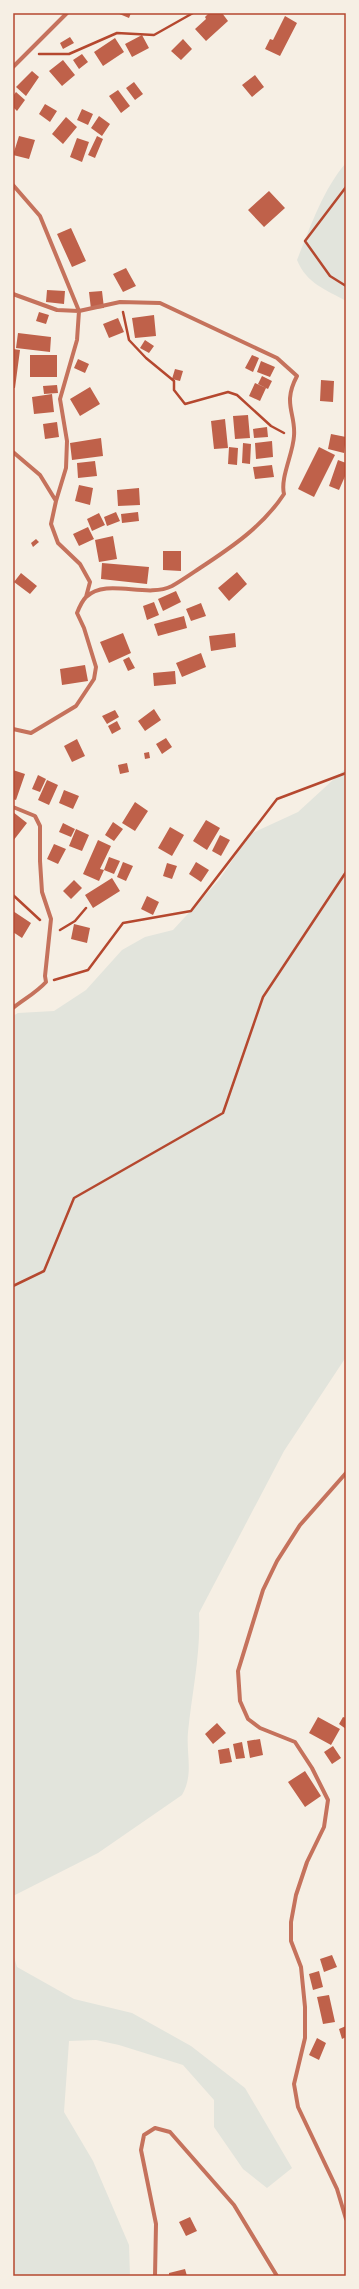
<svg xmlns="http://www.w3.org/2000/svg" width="359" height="2289" font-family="'Crimson Pro',serif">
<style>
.green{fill:#e2e4dc}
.building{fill:#bf614a}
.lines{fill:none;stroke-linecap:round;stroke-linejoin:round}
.path{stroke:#b5482f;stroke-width:2.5}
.minor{stroke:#c5725c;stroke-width:4}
.neatline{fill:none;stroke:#b5482f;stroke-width:1.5}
</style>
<rect width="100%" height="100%" fill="#f6efe4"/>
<path class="green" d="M346 163V301C325 289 307 284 297 260 310 228 323 189 346 163Z
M346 768V1357L284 1451 199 1613C201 1653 192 1692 188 1732 186 1755 194 1774 182 1795L98 1853 13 1896V1016L18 1013 54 1011 86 990 122 950 145 937 173 930 219 880 250 834 298 812Z
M13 1954 17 1967 74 1999 132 2013 191 2046 245 2088 292 2168 267 2188 243 2169 214 2127V2100L183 2065 119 2045 96 2040 69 2041 64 2112 93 2161 129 2245 130 2276H13Z"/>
<path class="building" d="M117 13H131L129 18Z
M209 13H222L228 21 206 41 195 29 206 19 205 17Z
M285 16 297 23 280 56 265 49 270 39 273 40Z
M142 35 149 48 132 57 125 44Z
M70 37 74 43 63 49 60 43Z
M115 38 124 52 103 66 94 52Z
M183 39 192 49 181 60 171 51Z
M82 54 88 62 79 69 73 60Z
M63 60 75 75 62 86 49 71Z
M32 71 39 77 26 96 16 87Z
M255 75 264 87 252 97 242 85Z
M134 82 143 94 135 100 126 88Z
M118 90 130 106 121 113 109 96Z
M16 92 25 100 17 111 13 107V96Z
M45 104 57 111 50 122 39 114Z
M82 109 93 114 88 125 77 120Z
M99 116 110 124 102 136 91 128Z
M66 117 77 127 63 144 52 134Z
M19 136 35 140 29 159 13 155Z
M97 136 103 139 95 158 88 155Z
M77 138 89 142 82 162 70 157Z
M269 191 285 208 264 227 248 210Z
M71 228 86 261 72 267 57 234Z
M126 268 136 286 123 292 113 274Z
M47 290 65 291 64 304 46 302Z
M102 291 104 308 91 309 89 292Z
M39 312 49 315 46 324 36 321Z
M154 315 156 336 135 338 132 318Z
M118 318 124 332 109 338 103 324Z
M18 333 51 337 50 352 16 348Z
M145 340 154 346 149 353 140 348Z
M13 349 20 350 15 388H13Z
M30 355H57V377H30Z
M252 355 259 358 253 372 245 368Z
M78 359 89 364 85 373 74 368Z
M261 361 275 367 270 377 257 372Z
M175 369 183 371 180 381 172 379Z
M262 376 272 381 268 389 258 384Z
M321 380 334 381 333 402 320 401Z
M255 383 266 388 260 401 249 396Z
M57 385 58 393 44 394 43 386Z
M90 387 100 404 80 416 70 399Z
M52 394 54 412 34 414 32 397Z
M248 415 250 438 235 439 233 416Z
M225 419 228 448 214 449 211 421Z
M57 422 59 437 45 439 43 424Z
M267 427 268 437 254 438 253 429Z
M331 434 346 437 344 453 328 449Z
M101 438 103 456 72 460 70 443Z
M272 441 273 457 256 459 255 443Z
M243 443 251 444 250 464 242 463Z
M229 447 238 448 237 465 228 464Z
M319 447 335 455 314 497 298 489Z
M338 460 346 463V474L339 490 329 486Z
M95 461 97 476 78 478 77 463Z
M272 465 274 477 255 479 253 467Z
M79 485 93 488 90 505 75 501Z
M139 488 140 505 118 506 117 490Z
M116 512 120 521 107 526 104 517Z
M138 512 139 521 122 523 121 514Z
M99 513 105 525 92 531 87 519Z
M88 527 94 539 79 546 73 534Z
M113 536 117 559 99 562 95 540Z
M36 539 39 542 33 547 31 543Z
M163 551H181V571L163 570Z
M102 563 149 567 147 584 101 579Z
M237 572 247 584 229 601 218 588Z
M21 573 37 586 30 594 14 582Z
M176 591 181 602 163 611 158 599Z
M154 602 159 615 147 620 143 606Z
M201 603 206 616 191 621 186 609Z
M184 616 187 628 158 636 154 624Z
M123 633 131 653 109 663 100 642Z
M235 633 236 647 211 651 209 636Z
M201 653 206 667 182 677 176 663Z
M129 657 135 668 128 671 123 660Z
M85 665 88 681 62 685 60 669Z
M175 671 176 684 154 686 153 673Z
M154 709 161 720 145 731 138 721Z
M115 710 119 717 107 724 102 716Z
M117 721 121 729 112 734 108 726Z
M166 738 172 747 162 754 156 744Z
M77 739 85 756 72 762 64 746Z
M149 752 150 758 145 759 144 753Z
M127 763 129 772 120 774 118 765Z
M13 770 25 774 16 800 13 799Z
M38 775 46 779 40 792 32 789Z
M47 780 58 785 49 805 38 800Z
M64 790 79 796 73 809 59 803Z
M135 802 148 811 135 831 122 823Z
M13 812 27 823 13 841Z
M206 820 220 828 207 850 193 841Z
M113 822 123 829 114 841 105 835Z
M63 823 75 829 71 837 59 832Z
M170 827 184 835 172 856 158 848Z
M76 829 89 835 82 851 69 846Z
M220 835 230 840 221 856 212 851Z
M98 840 111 846 100 869 104 870 99 881 83 874Z
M54 844 66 849 58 864 47 859Z
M109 857 120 861 114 874 104 870Z
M123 862 133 866 126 881 117 877Z
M196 862 209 870 201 882 189 874Z
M167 863 177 866 172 879 163 876Z
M112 878 120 891 93 908 85 895Z
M74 880 82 888 71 899 63 891Z
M147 896 159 902 153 915 141 909Z
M13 911 31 923 22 938 13 932Z
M74 924 90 928 87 943 71 939Z
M318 1717 340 1729 331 1745 309 1733Z
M343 1717 346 1718V1729L339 1724Z
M217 1723 226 1733 213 1744 205 1734Z
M260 1739 263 1755 250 1758 247 1741Z
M242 1742 245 1758 236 1759 233 1744Z
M333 1746 341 1758 332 1764 324 1752Z
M229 1748 232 1762 220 1764 218 1750Z
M305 1771 321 1796 305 1807 288 1782Z
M332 1955 337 1967 324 1972 320 1959Z
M319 1971 323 1987 313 1990 309 1974Z
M329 1995 335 2022 323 2024 317 1997Z
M346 2026V2037L342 2039 339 2029Z
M317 2038 326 2043 319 2060 309 2055Z
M190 2217 197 2231 186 2236 179 2222Z
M185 2269 187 2276H169V2273Z"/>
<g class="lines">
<path class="path" d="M39 54H69L117 33 154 35 193 13
M346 187 305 241 330 276 346 286
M123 312 129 340 146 358 174 381V390L185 404 228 392 237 395 271 426 284 433
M13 895 40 920
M60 930 75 921 86 908
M54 980 88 970 123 923 191 911 277 799 346 773
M13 1286 44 1271 74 1198 223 1113 263 997 346 872"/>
<path class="minor" d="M13 67 67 13
M13 185 40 216 79 311 120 302 160 303 277 358 297 376C282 404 296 413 294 436 293 454 280 478 284 494 263 526 232 547 200 568 191 574 181 581 172 586 146 599 107 577 86 597 82 601 79 608 77 613L84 628 96 667 94 679 76 706 31 733 13 729
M13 294 57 310 79 311 77 340 60 399 67 441 66 468 56 501
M13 452 40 475 56 501 51 524 58 543 80 564 90 582 86 597
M13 807 35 816 40 826V861L42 892 51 919 45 976 46 982C36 993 24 999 13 1008
M346 1473 300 1525 277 1561 263 1590 238 1671 240 1701 248 1719 260 1728 295 1742 312 1768 328 1800 324 1827 307 1862 296 1895 291 1922V1941L301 1967 305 2007V2038L294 2084 298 2107 337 2189 346 2219
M155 2276 156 2224 141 2150 144 2135 155 2128 170 2132 234 2205 277 2276"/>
</g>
<rect width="359" height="2289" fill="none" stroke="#f6efe4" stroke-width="28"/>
<rect x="14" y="14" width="331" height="2261" class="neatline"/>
</svg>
